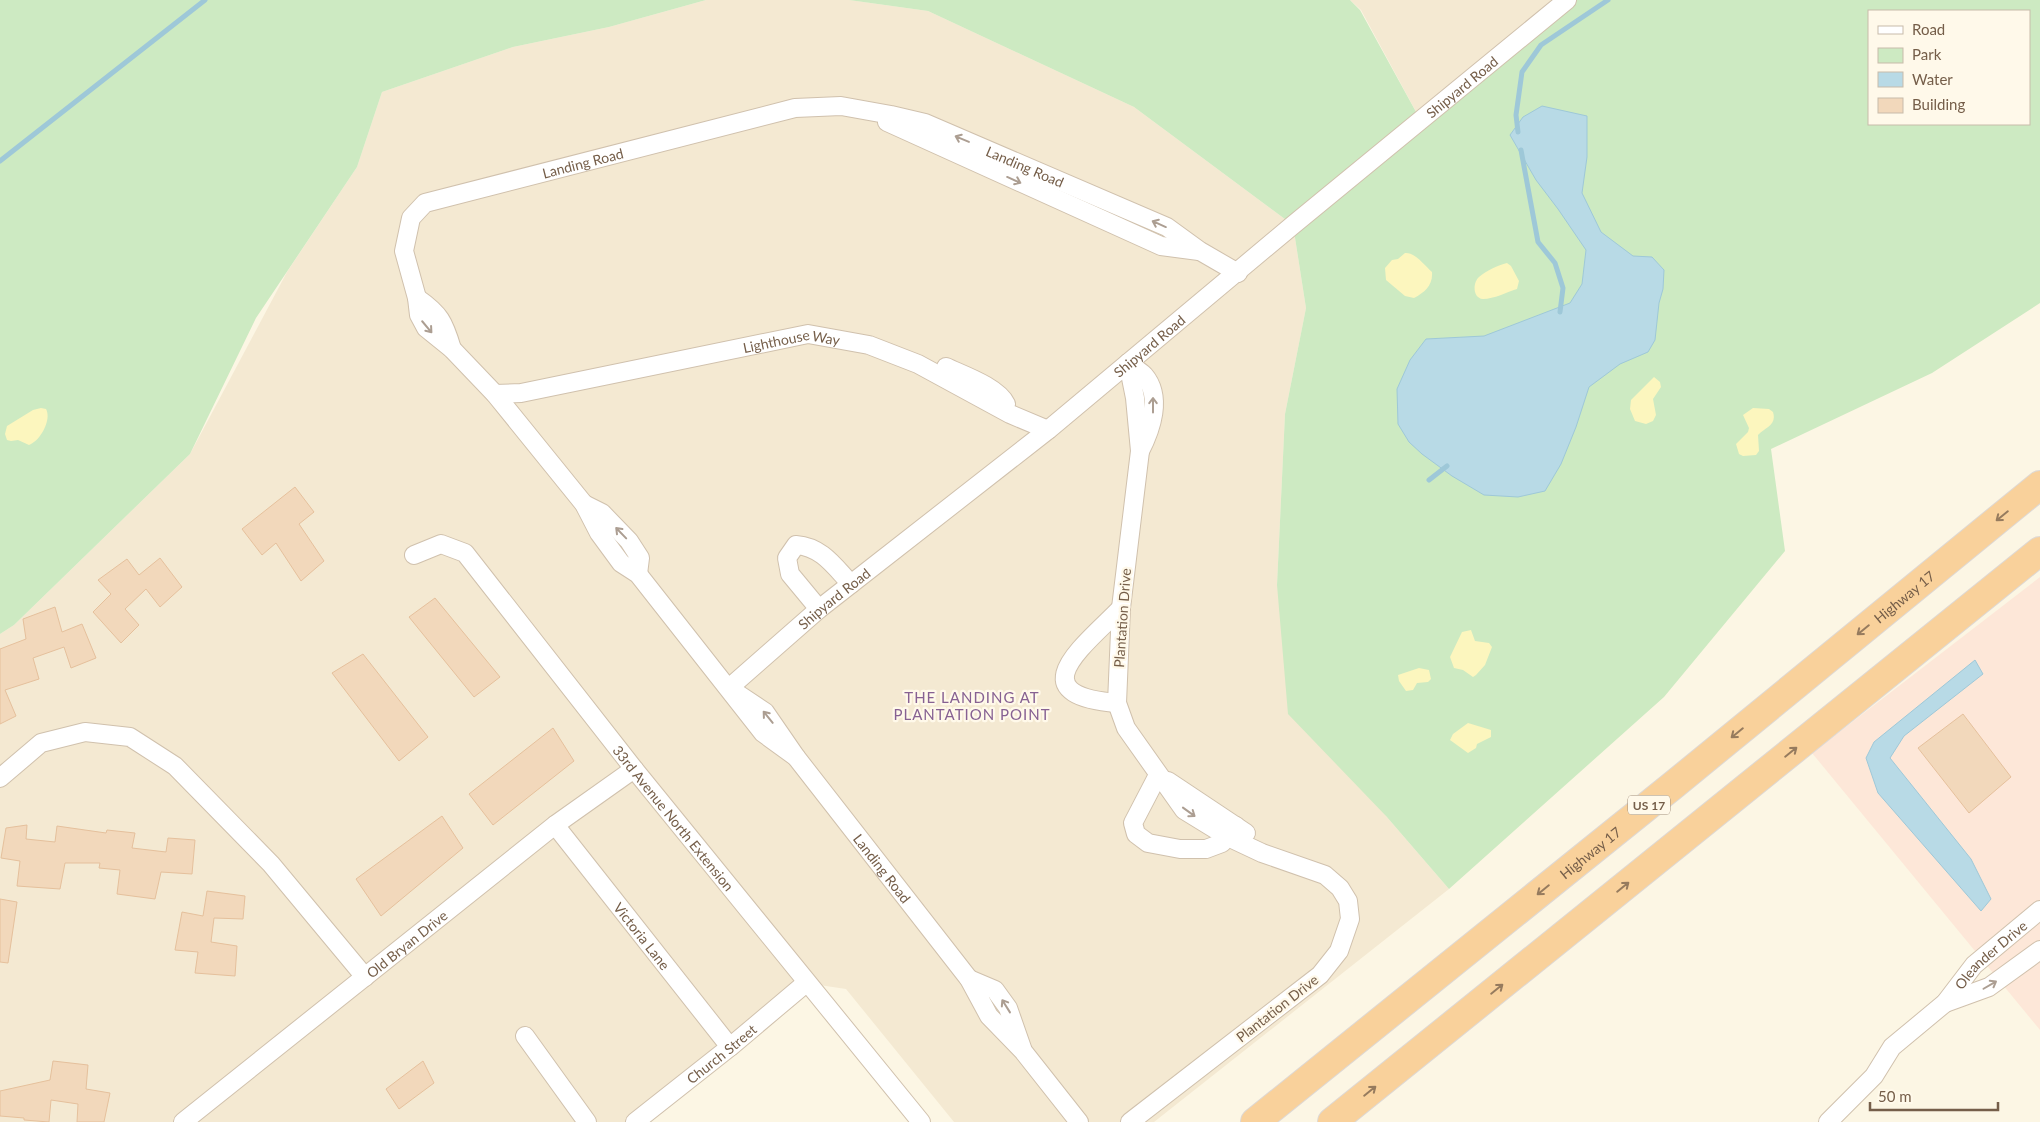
<svg xmlns="http://www.w3.org/2000/svg" width="2040" height="1122" font-family="Lato,sans-serif">
<style>
.residential{fill:#f4e9d2}
.commercial{fill:#fde7d8}
.green{fill:#cdeac2;fill-rule:evenodd}
.sand{fill:#fcf6be}
.water{fill:#b8dae6;stroke:#9ec8d8}
.lines{fill:none;stroke-linecap:round;stroke-linejoin:round}
.stream{stroke:#9ec8d8;stroke-width:5}
.building{fill:#f2d8bb;stroke:#e5c09c}
.minor-casing{stroke:#d0c1ad;stroke-width:20}
.trunk-casing{stroke:#ded8d3;stroke-width:30}
.minor{stroke:#fff;stroke-width:18}
.trunk{stroke:#f9d19b;stroke-width:28}
.oneway{stroke:#ac9e92}
.oneway2{stroke:#967b5e}
.labels{text-anchor:middle;dominant-baseline:central;stroke-width:4.5;stroke-linejoin:round;paint-order:stroke}
.shield{fill:#fff9ea;stroke:#9e8c79;stroke-width:1}
.shield-label{font-size:12px;font-weight:bold;fill:#755e49}
.street-label{font-size:14px;fill:#755e49;stroke:#fff9ea}
.neighbourhood-label{font-size:15px;letter-spacing:1px;fill:#876192;stroke:#fff9ea}
</style>
<rect width="100%" height="100%" fill="#fcf6e4"/>
<path class="residential" d="M706 0H849L928 11 1134 107 1293 225 1306 308 1285 414 1277 585 1386 816 1449 889 1154 1122H954L846 989 806 983 635 1122H0V634L14 625 190 454 287 272 357 167 382 92 513 47 609 27Z
M1350 0H1567L1421 121 1361 10Z"/>
<path class="commercial" d="M2040 577V1030L1812 753Z"/>
<path class="green" d="M0 0H706L609 27 513 47 382 92 357 167 256 318 190 454 14 625 0 634Z
M849 0H1350L1360 10 1421 121 1571 0H2040V303L1932 373 1771 449 1785 551 1664 697 1449 889 1386 816 1288 714 1277 585 1285 414 1306 308 1293 225 1134 107 928 11ZM1869 11H2029V124H1869Z"/>
<path class="sand" d="M1405 253C1415 252 1425 266 1432 272 1433 285 1425 292 1414 298L1405 296 1386 280 1385 268 1392 260 1398 259Z
M1507 263 1511 266 1519 281 1517 289C1507 292 1494 299 1483 299 1472 298 1473 282 1479 277 1486 271 1498 265 1507 263Z
M1654 377 1660 382 1661 387 1653 399 1656 415 1653 421 1646 424 1635 421 1630 409 1631 400Z
M41 408 46 409C52 420 40 441 29 445L18 440 11 441 7 440 5 434 7 426 33 410Z
M1753 408 1769 409 1773 412C1777 425 1766 427 1758 435L1759 451 1756 455 1743 456 1739 454 1736 444 1748 432 1749 428 1743 415Z
M1471 630 1475 641 1489 643 1492 647 1485 665 1476 675 1473 677 1463 670 1454 668 1450 657 1462 632Z
M1419 668 1429 670 1431 679 1428 682 1417 683 1413 690 1406 691 1399 681 1398 675Z
M1468 723 1491 730V737L1477 744 1476 748 1468 753 1450 740 1453 734Z"/>
<path class="water" d="M1542 106 1587 116V157L1582 193 1601 232 1633 256 1652 257 1664 270 1663 289 1659 303 1655 340 1648 352 1620 364 1589 387 1576 427 1561 464 1545 491 1518 497 1484 495 1452 476 1422 454 1409 442 1398 424 1397 389 1410 360 1426 339 1484 336 1570 303 1582 284 1586 250 1558 209 1536 180 1510 135 1523 117Z
M1975 660 1983 674 1904 736 1890 758 1971 859 1991 899 1981 911 1878 793 1866 758 1874 742Z"/>
<g class="lines">
<path class="stream" d="M1518 132 1516 115 1522 72 1541 45 1608 0
M1521 150 1538 242 1555 263 1563 288 1560 312
M0 161 205 0
M1429 480 1447 466"/>
</g>
<path class="building" d="M295 487 314 512 299 524 324 561 301 581 276 543 262 555 242 529Z
M160 558 182 587 160 607 146 589 125 609 139 625 121 643 93 612 111 594 98 580 127 559 139 575Z
M435 598 500 677 474 697 409 617Z
M55 607 62 632 82 624 96 658 71 668 64 647 33 658 39 679 5 690 16 716 0 724V649L26 639 23 619Z
M363 654 428 737 399 761 332 673Z
M1963 714 2011 777 1969 813 1918 748Z
M553 728 574 761 493 825 469 794Z
M442 816 463 848 381 916 356 879Z
M27 825 26 839 55 842 57 826 106 833 107 830 135 833 132 848 166 852 168 838 195 840 192 874 161 872 155 899 117 894 120 870 99 868 100 863H65L60 889 17 886 20 861 1 858 6 828Z
M207 891 245 896 243 919 214 918 211 942 237 946 235 976 195 973 198 952 175 950 182 912 203 916Z
M0 899 17 902 8 963 0 962Z
M53 1061 88 1065 86 1089 110 1093 104 1122H77L78 1104 51 1100 49 1122 24 1120V1118L0 1116V1091L50 1080Z
M423 1061 434 1083 399 1109 386 1089Z"/>
<g class="lines">
<defs>
<g id="minor">
<path d="M887 122 1161 246 1199 251"/>
<path d="M417 298C440 314 444 322 452 349"/>
<path d="M1128 363 1135 398 1140 451 1121 608 1117 703 1126 728 1184 810 1228 837 1262 853 1325 875 1340 888 1348 901 1350 919 1339 951 1320 975 1130 1122"/>
<path d="M1128 363C1133 367 1140 371 1144 375 1163 397 1151 430 1140 451"/>
<path d="M946 367C963 375 998 387 1006 404"/>
<path id="s1" d="M495 394 521 393 808 334 869 345 918 364 1010 414 1048 430"/>
<path d="M584 504 602 513 629 541 640 558 638 574"/>
<path id="s2" d="M414 555 441 544 465 553 634 769 921 1122"/>
<path d="M819 609 790 574 787 558 796 545C822 547 834 566 851 584"/>
<path id="s3" d="M729 688 819 609 1048 430 1293 225 1567 0"/>
<path id="s4" d="M738 694 765 712 796 757 969 979 989 1016 1023 1051 1079 1122"/>
<path d="M1117 703C1017 695 1085 645 1121 608"/>
<path id="s5" d="M796 757 763 733 638 574 621 563 599 533 584 504 495 394 452 349 426 328 419 315 417 298 404 251 411 218 425 203 795 108 841 106 891 115 925 123 1167 227 1200 251 1238 273"/>
<path d="M1158 775 1133 823 1136 834 1148 843 1180 849H1206L1222 843 1236 826"/>
<path d="M0 778 41 743 85 732 130 737 175 766 271 864 365 977"/>
<path d="M1168 781 1246 833"/>
<path id="s6" d="M555 825 730 1047"/>
<path d="M969 979 995 990 1008 1008 1022 1048"/>
<path d="M1945 1003 1989 987 2040 950"/>
<path d="M525 1036 587 1122"/>
<path id="s7" d="M183 1122 555 825 634 769"/>
<path id="s8" d="M635 1122 730 1047 806 983"/>
<path id="s9" d="M1828 1122 1874 1076 1892 1047 1945 1003 1974 965 2040 910"/>
</g>
<g id="trunk">
<path id="s10" d="M1255 1122 1671 787 2040 485"/>
<path d="M1332 1122 2040 551"/>
</g>
</defs>
<use href="#minor" class="minor-casing"/>
<use href="#trunk" class="trunk-casing"/>
<use href="#minor" class="minor"/>
<use href="#trunk" class="trunk"/>
</g>
<defs><path id="oneway-shaft" d="M-6 0H5M1.5-3L5.5 0L1.5 3" fill="none" stroke-width="1.6" stroke-linecap="round" stroke-linejoin="round" transform="scale(1.25)"/></defs>
<g class="oneway">
<use href="#oneway-shaft" transform="translate(962 139) rotate(-157)"/>
<use href="#oneway-shaft" transform="translate(1014 180) rotate(24)"/>
<use href="#oneway-shaft" transform="translate(1159 224) rotate(-156)"/>
<use href="#oneway-shaft" transform="translate(427 327) rotate(50)"/>
<use href="#oneway-shaft" transform="translate(1153 405) rotate(-90)"/>
<use href="#oneway-shaft" transform="translate(621 533) rotate(-134)"/>
<use href="#oneway-shaft" transform="translate(768 717) rotate(-129)"/>
<use href="#oneway-shaft" transform="translate(1189 812) rotate(36)"/>
<use href="#oneway-shaft" transform="translate(1990 985) rotate(-30)"/>
<use href="#oneway-shaft" transform="translate(1006 1006) rotate(-122)"/>
</g>
<g class="oneway2">
<use href="#oneway-shaft" transform="translate(2002 516) rotate(141)"/>
<use href="#oneway-shaft" transform="translate(1863 630) rotate(141)"/>
<use href="#oneway-shaft" transform="translate(1737 733) rotate(141)"/>
<use href="#oneway-shaft" transform="translate(1791 752) rotate(-39)"/>
<use href="#oneway-shaft" transform="translate(1623 887) rotate(-39)"/>
<use href="#oneway-shaft" transform="translate(1543 890) rotate(141)"/>
<use href="#oneway-shaft" transform="translate(1497 989) rotate(-39)"/>
<use href="#oneway-shaft" transform="translate(1370 1091) rotate(-39)"/>
</g>
<g class="labels">
<rect class="shield" x="1628" y="795.5" width="42" height="19" rx="4"/>
<g class="shield-label">
<text x="1649" y="805">US 17</text>
</g>
<g class="street-label">
<text stroke="none"><textPath href="#s3" startOffset="948">Shipyard Road</textPath></text>
<text stroke="none"><textPath href="#s5" startOffset="868">Landing Road</textPath></text>
<text stroke="none"><textPath href="#s5" startOffset="1328">Landing Road</textPath></text>
<text stroke="none"><textPath href="#s1" startOffset="302">Lighthouse Way</textPath></text>
<text stroke="none"><textPath href="#s3" startOffset="542">Shipyard Road</textPath></text>
<text stroke="none"><textPath href="#s10" startOffset="835">Highway 17</textPath></text>
<text stroke="none"><textPath href="#s3" startOffset="138">Shipyard Road</textPath></text>
<text transform="translate(1122 618) rotate(-86)">Plantation Drive</text>
<text stroke="none"><textPath href="#s2" startOffset="392">33rd Avenue North Extension</textPath></text>
<text stroke="none"><textPath href="#s10" startOffset="430">Highway 17</textPath></text>
<text stroke="none"><textPath href="#s4" startOffset="228">Landing Road</textPath></text>
<text stroke="none"><textPath href="#s6" startOffset="141">Victoria Lane</textPath></text>
<text stroke="none"><textPath href="#s7" startOffset="286">Old Bryan Drive</textPath></text>
<text stroke="none"><textPath href="#s9" startOffset="235">Oleander Drive</textPath></text>
<text transform="translate(1277 1008) rotate(-38)">Plantation Drive</text>
<text stroke="none"><textPath href="#s8" startOffset="110">Church Street</textPath></text>
</g>
<g class="neighbourhood-label">
<text x="972" y="697">THE LANDING AT<tspan x="972" dy="17">PLANTATION POINT</tspan></text>
</g>
</g>
<rect x="1868" y="10" width="162" height="115" fill="#fff9ea" stroke="#c8bbaa"/>
<rect x="1878" y="26" width="25" height="8" fill="#ffffff" stroke="#c8bbaa"/>
<text x="1912" y="35" font-size="15" fill="#755e49">Road</text>
<rect x="1878" y="48" width="25" height="15" fill="#cdeac2" stroke="#c8bbaa"/>
<text x="1912" y="60" font-size="15" fill="#755e49">Park</text>
<rect x="1878" y="72" width="25" height="15" fill="#b8dae6" stroke="#c8bbaa"/>
<text x="1912" y="85" font-size="15" fill="#755e49">Water</text>
<rect x="1878" y="98" width="25" height="15" fill="#f2d8bb" stroke="#c8bbaa"/>
<text x="1912" y="110" font-size="15" fill="#755e49">Building</text>
<path d="M1870 1102v8h128v-8" fill="none" stroke="#755e49" stroke-width="2.5"/>
<text x="1878" y="1102" font-size="15" fill="#755e49" stroke="#fff9ea" stroke-width="4" paint-order="stroke">50 m</text>
</svg>
